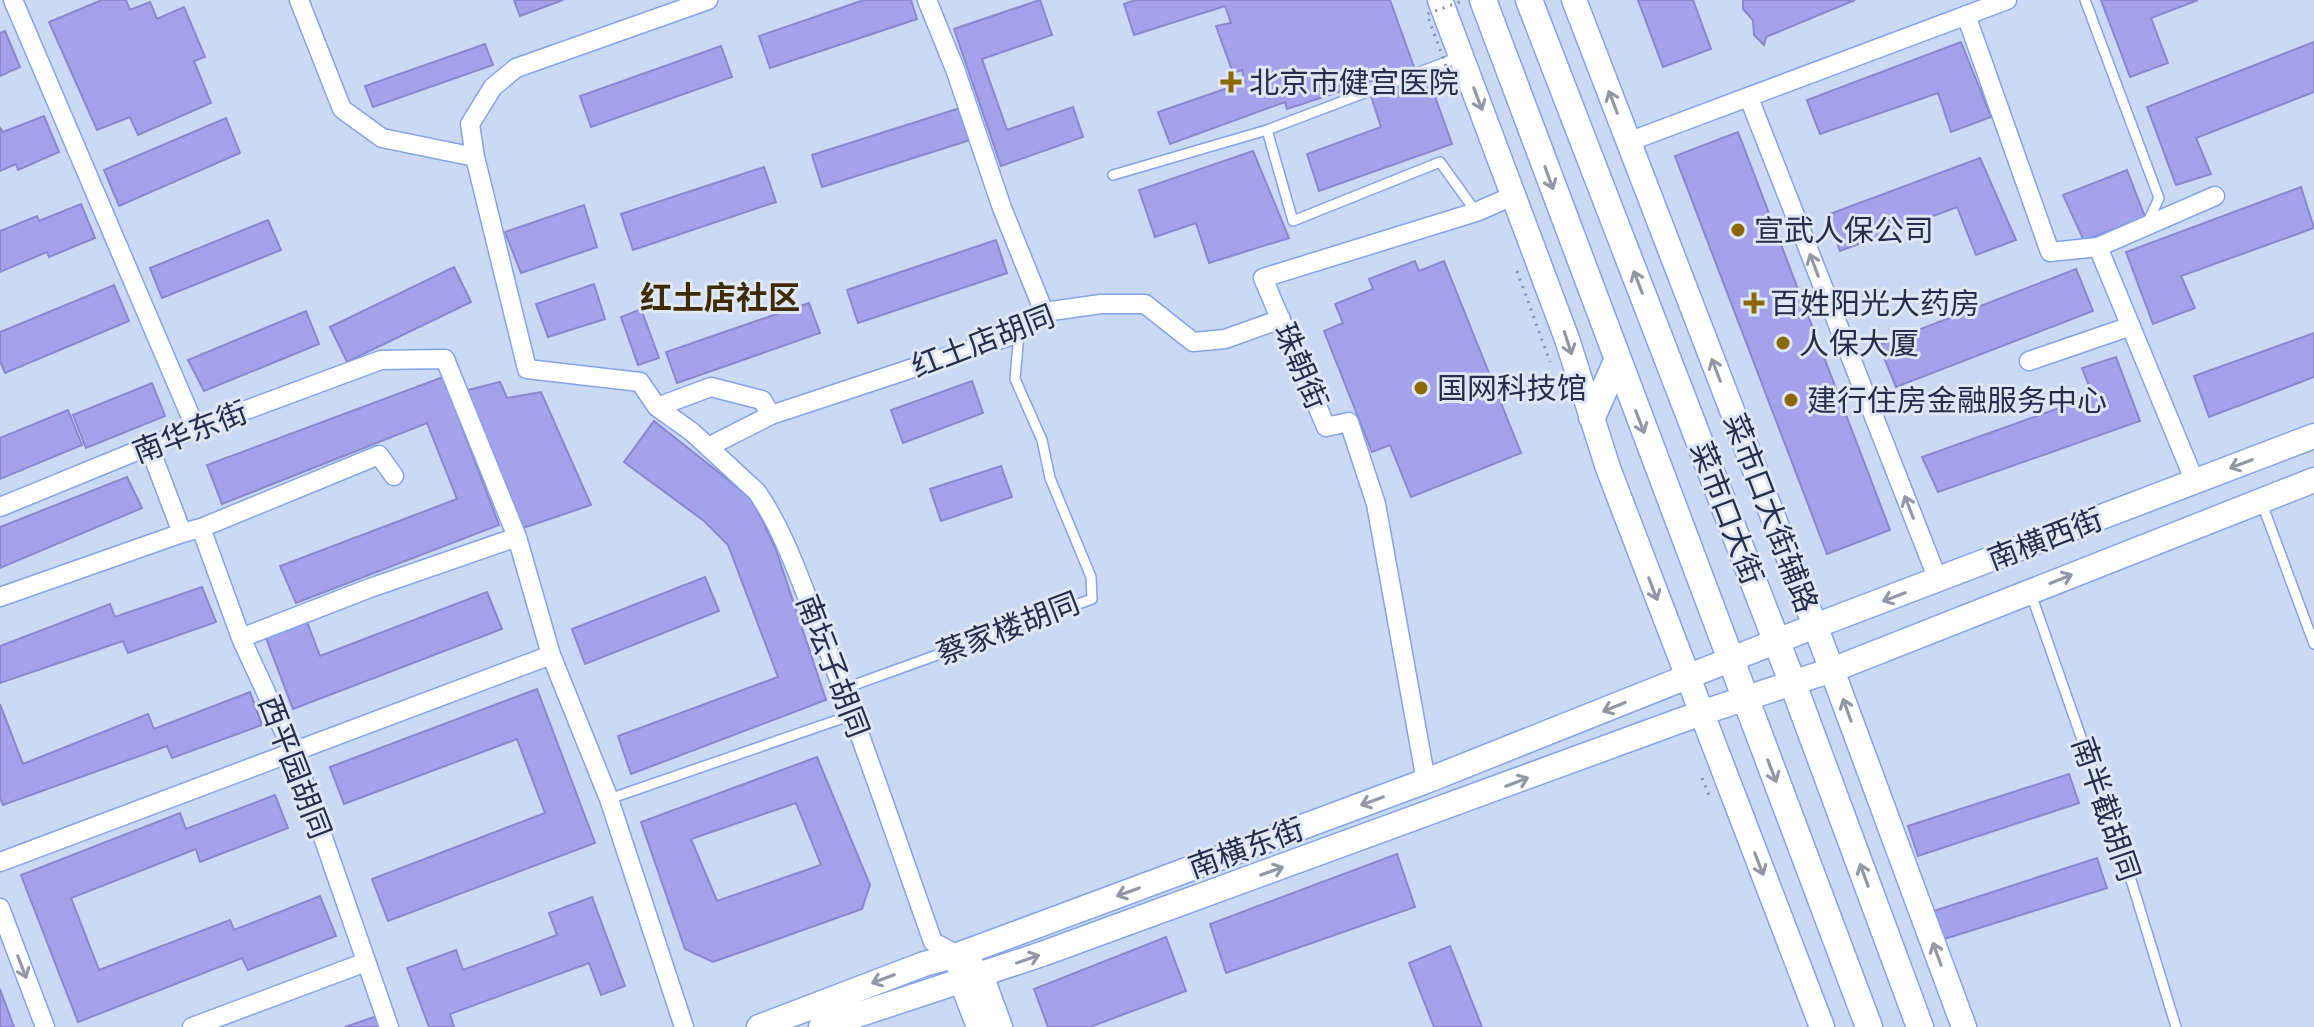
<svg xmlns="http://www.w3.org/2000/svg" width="2314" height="1027" font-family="Jost,'Noto Sans SC',sans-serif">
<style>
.building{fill:#a4a2eb;stroke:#8a87ce;stroke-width:2;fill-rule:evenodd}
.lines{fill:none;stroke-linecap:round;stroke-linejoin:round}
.lane-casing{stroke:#84a3e6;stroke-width:12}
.street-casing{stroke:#84a3e6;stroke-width:21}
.secondary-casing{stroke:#84a3e6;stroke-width:27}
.primary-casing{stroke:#84a3e6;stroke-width:29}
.path{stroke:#828fab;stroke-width:3;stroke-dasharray:2 6;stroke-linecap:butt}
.lane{stroke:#fff;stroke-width:9}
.street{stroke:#fff;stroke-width:18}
.secondary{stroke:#fff;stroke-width:24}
.primary{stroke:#fff;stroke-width:26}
.path-bridge{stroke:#828fab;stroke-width:3;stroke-dasharray:2 6;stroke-linecap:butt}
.oneway{stroke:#9197a5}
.poi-dot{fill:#8b6807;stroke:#dfe6f4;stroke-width:3}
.labels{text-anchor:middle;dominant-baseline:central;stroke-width:6;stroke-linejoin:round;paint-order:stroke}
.poi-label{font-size:30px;fill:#232f4b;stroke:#dfe6f4;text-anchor:start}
.street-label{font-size:30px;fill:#232f4b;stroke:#dfe6f4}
.neighbourhood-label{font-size:32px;font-weight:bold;fill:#3d2c03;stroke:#dfe6f4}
</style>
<rect width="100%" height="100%" fill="#cbd9f5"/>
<path class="building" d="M102 0H126L130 10 150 2 157 19 184 7 205 57 194 61 211 103 138 135 130 117 97 130 49 22Z
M514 0H563L520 16Z
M864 0H911L917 19 770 68 759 36Z
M1040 0 1052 35 982 59 1007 130 1073 107 1083 137 1001 166 954 29Z
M1136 0H1390L1414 67 1287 109 1285 102 1170 144 1158 112 1245 82 1242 70 1233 73 1216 26 1231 23 1225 6 1134 35 1124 4Z
M1638 0H1693L1711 49 1663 67Z
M1743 0H1855L1766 37 1764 45 1754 35 1753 20 1743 9Z
M2101 0H2198L2151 18 2168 63 2130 77Z
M5 31 20 67 0 76V33Z
M1961 42 1991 117 1951 132 1938 93 1820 134 1807 100Z
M2314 42V92L2196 138 2211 174 2176 185 2147 107Z
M485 44 493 65 373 107 365 86Z
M721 46 732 77 591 127 580 96Z
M1428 77 1452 144 1319 191 1307 154 1381 127 1371 96Z
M960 108 970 140 822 187 812 155Z
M44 116 59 152 18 170 16 164 0 171V128L3 132Z
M226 118 240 153 119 206 104 170Z
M1738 132 1890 530 1827 554 1675 156Z
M1253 151 1289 238 1209 263 1196 223 1155 237 1139 190Z
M1980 158 2016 240 1976 255 1957 207 1840 251 1827 215Z
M764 167 776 202 633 250 621 214Z
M2127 170 2145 217 2084 241 2063 195Z
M2301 187 2314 228 2181 276 2195 308 2153 324 2126 252Z
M81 204 95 238 49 257 47 252 0 272V231L37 216 39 221Z
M584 205 597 247 521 273 505 232Z
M268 220 281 250 162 298 150 268Z
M996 240 1007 273 858 323 847 290Z
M1415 261 1419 271 1444 261 1521 453 1411 497 1390 445 1372 452 1324 331 1343 323 1335 304 1373 289 1369 279Z
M454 267 471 302 347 362 330 327Z
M2076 269 2093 311 1896 387 1879 345Z
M594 284 605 319 548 337 536 304Z
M114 285 129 321 5 373 0 361V332Z
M809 303 820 333 677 383 666 352Z
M641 309 659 358 638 365 621 317Z
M306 311 319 344 204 391 188 360Z
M2314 333V377L2209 417 2194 376Z
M2116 357 2140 421 1938 492 1922 457 2093 396 2082 368Z
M443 377 499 525 296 603 280 566 457 499 427 423 222 504 207 465Z
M972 381 983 413 903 443 891 410Z
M500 382 507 398 541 392 591 505 520 529 464 391Z
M152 383 165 416 86 448 73 415Z
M68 410 82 445 0 479V438Z
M654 421 752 499 775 547 826 700 631 774 618 736 778 677 728 545 704 521 624 462Z
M1001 466 1012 497 941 521 930 489Z
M127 477 142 508 0 568V527Z
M705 577 719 611 585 664 572 629Z
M202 587 216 622 128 653 123 641 0 683V646L110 604 115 617Z
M487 592 502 629 293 709 266 638 307 622 320 656Z
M537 689 595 843 388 921 372 879 545 813 517 739 344 804 330 767Z
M250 692 262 725 172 758 167 746 3 805 0 798V704L23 764 148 714 154 729Z
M817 757 870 885 862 909 713 962 685 949 641 822ZM796 803 821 865 717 901 691 839Z
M2069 774 2079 803 1918 856 1908 826Z
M275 795 288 828 200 862 196 849 71 898 99 970 230 920 234 930 320 896 336 936 248 970 242 958 78 1022 21 875 180 813 186 829Z
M1397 854 1415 907 1226 973 1210 924Z
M2097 858 2107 888 1941 940 1931 912Z
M592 897 625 986 601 995 589 963 450 1014 454 1027H429L407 968 456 950 463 970 557 935 549 913Z
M1166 937 1186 991 1090 1027H1048L1034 989Z
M1450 946 1482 1027H1434L1409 963Z
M0 989 14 1027H0Z
M380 1015 385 1027H345Z"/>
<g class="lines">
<defs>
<path id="lane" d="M2085 0 2159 198 2147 224
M1267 130 1293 221 1440 162 1476 212
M1113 175 1267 130 1459 57
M2261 501 2314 644
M2031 594 2132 883 2176 1027
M843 689 1092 599 1091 577 1050 478 1042 440 1015 379 1019 333
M609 799 852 715"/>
<path id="street" d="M13 0 196 429
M299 0 342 109 382 138 475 157
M708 0 516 68 493 87 470 124 475 157 527 369 640 382 657 407 711 387 762 400 771 415
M927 0 955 69 1002 208 1044 312
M1966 15 2050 252 2098 247 2195 482
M1749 98 1938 580
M1628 142 2007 0
M2098 247 2215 196
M2029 361 2131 326
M657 407 692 432 757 492C784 531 800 580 818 625 860 729 895 836 933 942L958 955
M708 447 771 415 1019 333 1044 312 1101 304H1145L1193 342 1225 339 1281 319
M0 507 149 446 381 360 445 359 517 537 551 655 609 799 684 1027
M201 528 379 455 394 476
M182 533 201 528 241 638 293 751 389 1027
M0 597 182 533 149 446
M241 638 370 588 517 537
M1426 781 1376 504 1349 422 1326 427 1263 278 1476 212 1515 195
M0 862 551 655
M0 908 45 1027
M192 1027 366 962"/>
<path id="secondary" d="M1440 0 1567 339 1608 468 1822 1027
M1574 0 1832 670 1964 1027
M969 964 981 975 1000 1027
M960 969 962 982 979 1027
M759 1027 924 964 958 955 1426 781 1815 626 2314 436
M821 1027 1042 954 1701 713 1832 670 2314 480"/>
<path id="primary" d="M1483 0 1869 1027
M1529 0 1793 684 1920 1027
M1592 417 1617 361"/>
</defs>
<use href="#lane" class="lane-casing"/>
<use href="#street" class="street-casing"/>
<use href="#secondary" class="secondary-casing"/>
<use href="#primary" class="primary-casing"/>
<path class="path" d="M1517 271 1550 362
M1702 778 1710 798"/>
<use href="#lane" class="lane"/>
<use href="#street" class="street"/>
<use href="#secondary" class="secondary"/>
<use href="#primary" class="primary"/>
<path class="path-bridge" d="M1457 96 1427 14 1465 0"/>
</g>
<defs><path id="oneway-shaft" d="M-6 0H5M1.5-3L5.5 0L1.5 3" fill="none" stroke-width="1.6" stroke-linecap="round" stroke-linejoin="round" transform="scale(2)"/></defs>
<g class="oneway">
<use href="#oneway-shaft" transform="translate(1478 99) rotate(69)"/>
<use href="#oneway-shaft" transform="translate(1613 102) rotate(-111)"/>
<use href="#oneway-shaft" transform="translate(1549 178) rotate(70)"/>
<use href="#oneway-shaft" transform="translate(1814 265) rotate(-111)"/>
<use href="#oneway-shaft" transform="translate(1638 282) rotate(-111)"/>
<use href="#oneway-shaft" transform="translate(1568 343) rotate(72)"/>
<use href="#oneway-shaft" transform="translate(1716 370) rotate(-111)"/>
<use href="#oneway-shaft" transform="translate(1640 422) rotate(69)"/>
<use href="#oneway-shaft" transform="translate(2241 464) rotate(159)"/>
<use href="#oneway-shaft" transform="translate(1909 507) rotate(-111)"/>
<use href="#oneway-shaft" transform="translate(2061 579) rotate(-22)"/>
<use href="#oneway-shaft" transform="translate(1653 589) rotate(69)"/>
<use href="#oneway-shaft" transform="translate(1894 597) rotate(159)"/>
<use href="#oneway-shaft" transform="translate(1614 707) rotate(158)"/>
<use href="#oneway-shaft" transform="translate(1847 710) rotate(-110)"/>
<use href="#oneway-shaft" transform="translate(1772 771) rotate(69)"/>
<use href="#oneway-shaft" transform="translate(1517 782) rotate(-21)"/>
<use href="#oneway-shaft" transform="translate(1372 801) rotate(160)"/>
<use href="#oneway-shaft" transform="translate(1759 864) rotate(69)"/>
<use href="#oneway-shaft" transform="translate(1272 871) rotate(-20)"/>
<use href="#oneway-shaft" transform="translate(1864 875) rotate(-110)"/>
<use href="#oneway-shaft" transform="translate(1128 892) rotate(160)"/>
<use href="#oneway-shaft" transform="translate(1937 954) rotate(-110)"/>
<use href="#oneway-shaft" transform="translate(1028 959) rotate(-19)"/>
<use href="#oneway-shaft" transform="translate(22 967) rotate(69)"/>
<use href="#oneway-shaft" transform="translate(883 979) rotate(159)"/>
</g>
<g class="poi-dot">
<path d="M1227 70h8v8h8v8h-8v8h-8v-8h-8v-8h8z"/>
<circle cx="1738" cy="230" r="8"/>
<path d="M1750 291h8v8h8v8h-8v8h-8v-8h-8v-8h8z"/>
<circle cx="1783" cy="343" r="8"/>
<circle cx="1421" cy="388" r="8"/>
<circle cx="1791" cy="400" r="8"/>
</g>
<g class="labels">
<g class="poi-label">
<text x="1249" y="82">北京市健宫医院</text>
<text x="1754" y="230">宣武人保公司</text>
<text x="1770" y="303">百姓阳光大药房</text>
<text x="1799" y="343">人保大厦</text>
<text x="1437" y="388">国网科技馆</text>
<text x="1807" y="400">建行住房金融服务中心</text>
</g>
<g class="street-label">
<text transform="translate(983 341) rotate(-21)">红土店胡同</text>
<text transform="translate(1301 366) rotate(67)">珠朝街</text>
<text transform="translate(190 432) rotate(-21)">南华东街</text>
<text transform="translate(1727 513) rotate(69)">菜市口大街</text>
<text transform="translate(1771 513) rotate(69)">菜市口大街辅路</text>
<text transform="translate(2045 539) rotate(-21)">南横西街</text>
<text transform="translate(1008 628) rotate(-21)">蔡家楼胡同</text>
<text transform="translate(833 666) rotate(69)">南坛子胡同</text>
<text transform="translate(295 767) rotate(69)">西平园胡同</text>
<text transform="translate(2106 809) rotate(71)">南半截胡同</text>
<text transform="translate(1246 848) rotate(-20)">南横东街</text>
</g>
<g class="neighbourhood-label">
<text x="720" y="298">红土店社区</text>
</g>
</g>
</svg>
